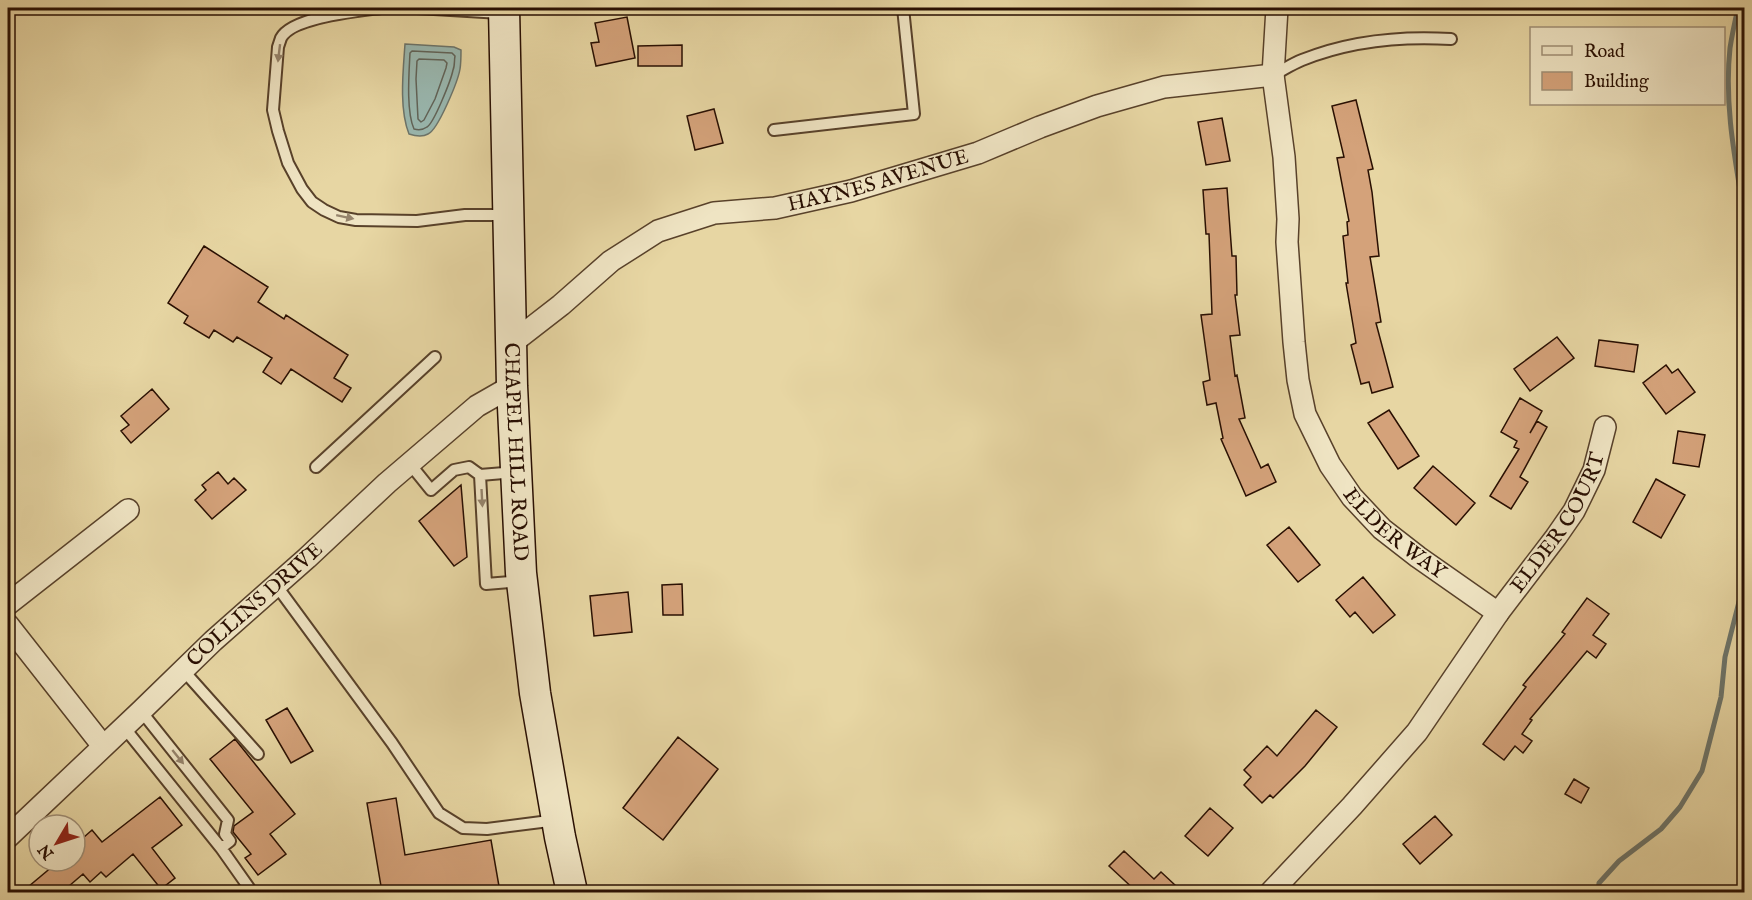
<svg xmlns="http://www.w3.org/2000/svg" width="1752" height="900" font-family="'IM FELL English',serif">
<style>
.water{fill:#99b7af;stroke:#6c746a;stroke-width:1.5}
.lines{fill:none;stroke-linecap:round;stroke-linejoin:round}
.shore{stroke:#616358;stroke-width:1.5}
.stream{stroke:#6c746a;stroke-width:5}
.building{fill:#d4a27a;stroke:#290f02;stroke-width:1.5}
.service-casing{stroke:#58412a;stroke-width:14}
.minor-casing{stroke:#58412a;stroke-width:24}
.secondary-casing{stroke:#290f02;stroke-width:33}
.service{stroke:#efe4c3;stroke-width:10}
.minor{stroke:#efe4c3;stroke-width:21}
.secondary{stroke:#efe4c3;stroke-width:30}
.oneway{fill:#96846c}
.labels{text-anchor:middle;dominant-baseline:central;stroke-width:6;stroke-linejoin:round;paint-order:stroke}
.street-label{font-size:21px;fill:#290f02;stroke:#efe4c3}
</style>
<rect width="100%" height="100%" fill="#e7d6a3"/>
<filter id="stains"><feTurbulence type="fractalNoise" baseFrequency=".00333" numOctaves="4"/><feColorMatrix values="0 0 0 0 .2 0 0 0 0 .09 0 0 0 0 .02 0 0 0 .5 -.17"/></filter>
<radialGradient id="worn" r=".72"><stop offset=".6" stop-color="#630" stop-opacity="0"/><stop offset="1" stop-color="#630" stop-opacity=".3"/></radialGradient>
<path class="water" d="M405 44 454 47 461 50C461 56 461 63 460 69 458 81 438 130 428 134 423 137 415 136 409 134 399 109 403 72 405 44Z"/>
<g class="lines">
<path class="shore" d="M412 51 452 53 455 56C454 61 455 66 453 70 451 80 434 123 427 127 423 130 418 130 414 129 406 111 409 73 410 53Z
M419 59 444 60 447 63 446 68 435 99 424 120 421 122 418 119 416 79 417 61Z"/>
<path class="stream" d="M1738 8C1735 21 1732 35 1730 48 1724 104 1735 159 1744 214
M1598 892 1599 883 1619 861 1661 829 1680 807 1702 771 1721 697 1725 657 1744 582"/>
</g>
<path class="building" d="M627 17 635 58 596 66 591 43 599 42 595 23Z
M682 45V66H638V46Z
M1356 100 1373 169 1368 170 1372 192 1379 256 1370 257 1381 322 1376 323 1393 387 1372 393 1369 382 1361 384 1351 345 1356 343 1346 283H1348L1343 236 1348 235 1347 222 1349 221 1337 158 1344 157 1332 106Z
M714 109 723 143 695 150 687 116Z
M1222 118 1230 161 1206 165 1198 122Z
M1227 188 1232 256H1236L1237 295H1235L1240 335 1230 336 1235 376 1237 375 1245 418 1239 419 1261 468 1268 464 1276 482 1246 496 1221 439 1223 438 1216 403 1207 405 1203 382 1210 380 1201 315 1212 314 1209 234H1206L1203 190Z
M204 246 268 287 258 302 284 319 286 315 348 355 334 378 351 388 342 402 291 369 281 384 263 372 272 358 237 337 233 342 214 330 209 338 184 323 188 316 168 303Z
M1557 337 1574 358 1530 391 1514 369Z
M1599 340 1638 345 1634 372 1595 366Z
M1666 365 1672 373 1678 369 1695 392 1666 414 1643 383Z
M152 389 169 409 131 443 121 431 129 425 121 416Z
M1520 398 1542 411 1530 433 1537 421 1547 427 1520 477 1528 482 1511 509 1490 496 1519 449 1514 447 1517 441 1501 432Z
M1389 410 1419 456 1398 469 1368 423Z
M1678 431 1705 435 1699 467 1673 463Z
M1433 466 1475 503 1456 525 1414 488Z
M218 472 228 484 234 478 246 490 212 519 195 500 206 490 202 485Z
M1656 479 1685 495 1661 538 1633 522Z
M461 485 467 557 454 566 419 521Z
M1289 527 1320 565 1298 582 1267 545Z
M1363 577 1395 615 1373 633 1355 612 1350 617 1336 600Z
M682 584 683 615H663L662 585Z
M628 592 632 632 594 636 590 596Z
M1587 598 1609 614 1593 635 1606 644 1596 658 1587 651 1530 719 1532 720 1522 734 1532 741 1523 753 1515 746 1504 760 1483 744 1526 687 1523 685 1565 634 1562 632Z
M287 708 313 751 291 763 266 720Z
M1316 710 1337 727 1305 766 1273 798 1270 795 1262 803 1244 785 1251 777 1244 770 1267 746 1277 756Z
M678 737 718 769 663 840 623 808Z
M235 739 295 814 270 834 286 854 258 875 245 858 251 854 233 832 234 826 253 812 210 759Z
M1574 779 1589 788 1581 803 1565 794Z
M160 797 182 825 152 848 175 878 161 889 133 854 106 877 101 872 90 882 83 874 62 892H22L59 861H75V845L92 830 102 842Z
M396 798 405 855 491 840 500 892H382L367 803Z
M1210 808 1233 828 1208 856 1185 836Z
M1435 816 1452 835 1420 864 1403 844Z
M1124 851 1154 879 1161 872 1175 885 1169 892H1137L1109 866Z"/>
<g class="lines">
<defs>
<path id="service" d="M381 8C358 11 292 17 281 38 280 41 279 44 278 47L273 110 278 131 288 163 302 189 312 202 324 210 339 217 356 220 417 221 465 215H507
M417 8 501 13
M1273 75C1283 70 1292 64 1302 60 1349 41 1401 36 1451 39
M774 130 914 114 903 8
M410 464 431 490 454 470 469 467 480 475
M316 467 435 357
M516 472 480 475 486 584 521 581
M276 585 392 743 439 813 463 828 487 829 557 820
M183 670 258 754
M141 711 228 820 225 834 230 841 221 848
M123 726 221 848 252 892"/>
<g id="minor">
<path id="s1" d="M1277 8 1273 75 1284 157 1288 219 1287 242 1294 342 1298 380 1305 414 1330 465 1352 497 1382 529 1418 557 1498 613"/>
<path id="s2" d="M512 343 561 305 611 261 658 231 714 213 775 208 851 191 978 153 1040 127 1097 106 1164 87 1273 75"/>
<path d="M8 604 128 510"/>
<path d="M8 625 103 746"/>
<path id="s3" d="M8 837 141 711 213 641 307 558 387 483 477 406 512 386"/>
<path id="s4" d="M1271 892 1352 806 1417 732 1498 613 1556 537 1574 511 1594 470 1605 427"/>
</g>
<g id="secondary">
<path id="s5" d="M504 8 512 386 521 573 535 693 560 837 572 892"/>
</g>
</defs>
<use href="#service" class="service-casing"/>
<use href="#minor" class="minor-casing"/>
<use href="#secondary" class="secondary-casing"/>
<use href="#service" class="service"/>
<use href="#minor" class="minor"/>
<use href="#secondary" class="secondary"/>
</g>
<defs><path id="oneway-solid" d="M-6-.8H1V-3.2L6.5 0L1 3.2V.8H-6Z" transform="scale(1.5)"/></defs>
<g class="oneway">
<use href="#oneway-solid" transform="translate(279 53) rotate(97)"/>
<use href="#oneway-solid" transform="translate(345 217) rotate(12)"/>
<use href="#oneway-solid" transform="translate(482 498) rotate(87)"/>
<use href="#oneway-solid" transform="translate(178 757) rotate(51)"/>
</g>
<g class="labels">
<g class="street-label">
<text stroke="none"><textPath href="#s2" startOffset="411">HAYNES AVENUE</textPath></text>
<text stroke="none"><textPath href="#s5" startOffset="444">CHAPEL HILL ROAD</textPath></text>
<text stroke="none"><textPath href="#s4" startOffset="470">ELDER COURT</textPath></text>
<text stroke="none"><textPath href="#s1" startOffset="560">ELDER WAY</textPath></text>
<text stroke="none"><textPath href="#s3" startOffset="339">COLLINS DRIVE</textPath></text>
</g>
</g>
<rect width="1752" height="900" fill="none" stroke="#e7d6a3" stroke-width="30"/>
<rect x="9" y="9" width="1734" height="882" fill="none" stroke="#290f02" stroke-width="3"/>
<rect x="15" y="15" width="1722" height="870" fill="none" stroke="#290f02" stroke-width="1.5"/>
<rect x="1530" y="27" width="195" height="78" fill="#efe4c3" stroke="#a08f76" stroke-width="1.5"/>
<rect x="1542" y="46" width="30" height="9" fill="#efe4c3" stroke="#a08f76" stroke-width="1.5"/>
<text x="1584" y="57" font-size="18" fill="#290f02">Road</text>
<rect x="1542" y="72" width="30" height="18" fill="#d4a27a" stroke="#a08f76" stroke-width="1.5"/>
<text x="1584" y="87" font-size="18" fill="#290f02">Building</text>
<g transform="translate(57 843) rotate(231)"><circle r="28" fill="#efe4c3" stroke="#a08f76" stroke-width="1.5"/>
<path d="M0-4.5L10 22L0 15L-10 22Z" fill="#8f2418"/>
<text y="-9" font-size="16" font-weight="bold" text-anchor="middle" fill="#290f02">N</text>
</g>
<rect width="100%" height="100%" filter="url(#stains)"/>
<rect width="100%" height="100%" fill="url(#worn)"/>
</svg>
